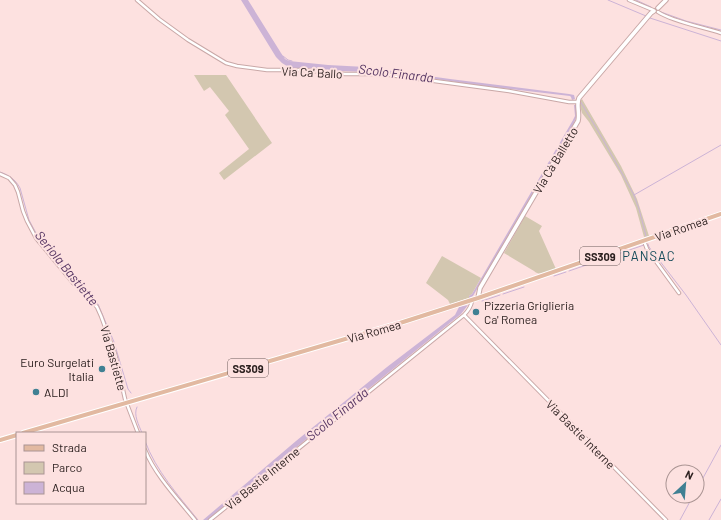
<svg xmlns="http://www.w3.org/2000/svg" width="721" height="520" font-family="Barlow,sans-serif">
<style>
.green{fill:#d3c7b0}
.water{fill:#ccb3d6}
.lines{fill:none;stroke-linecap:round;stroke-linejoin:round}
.stream{stroke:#ccb3d6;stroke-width:1}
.minor-casing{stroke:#c9a8a7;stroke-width:4.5}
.tertiary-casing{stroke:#c9a8a7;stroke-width:5.5}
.primary-casing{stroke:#fff;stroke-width:6}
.minor{stroke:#fff;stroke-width:2.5}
.tertiary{stroke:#fff;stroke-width:3.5}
.primary{stroke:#e2b9a1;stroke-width:4}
.poi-dot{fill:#408093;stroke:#fde1e0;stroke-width:1.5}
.labels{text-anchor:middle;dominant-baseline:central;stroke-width:4;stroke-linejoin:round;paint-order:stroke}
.shield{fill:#fde1e0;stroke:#6b5b5a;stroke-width:1}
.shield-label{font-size:11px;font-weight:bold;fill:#2d2120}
.street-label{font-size:12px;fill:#2d2120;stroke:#fde1e0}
.poi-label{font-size:12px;fill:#2d2120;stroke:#fde1e0;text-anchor:start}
.water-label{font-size:13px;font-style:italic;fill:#553462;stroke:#fde1e0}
.neighbourhood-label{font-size:13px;letter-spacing:1px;fill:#164c5a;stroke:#fde1e0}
</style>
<rect width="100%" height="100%" fill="#fde1e0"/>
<path class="green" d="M194 75H226L272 143 224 180 219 173 249 149 225 115 229 111 210 87 204 91Z
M582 99 621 166 637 199 649 236 644 237 636 208 621 175 589 122 582 113 579 102Z
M525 216 542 226 539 231 556 269C549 271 540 277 534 271L504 253Z
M442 256 481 278 472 294 469 296V298L450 304 448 300 426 283Z"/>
<path class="water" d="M241 0H248L281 53 285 59 289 61 328 65 366 67 374 69 393 71 450 79 569 94 574 95 575 99 572 100 571 97 570 96 483 86 394 73 341 71 313 68H290L282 63 276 57Z
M574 105H576L577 115 574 123 473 296 469 298V296L472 294 573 120 575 116Z
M468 305 461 314 231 500 208 520H203L296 441 387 367 455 315 459 307Z"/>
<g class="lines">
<path class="stream" d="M608 0 646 16
M636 0 651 7
M661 12 686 21 721 30
M650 18 721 41
M283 56 288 60 292 61
M580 101 601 136 634 195 639 209 646 236
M0 172C9 175 15 179 20 188L29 220 36 233 76 282 98 304 114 342 128 389 131 393
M634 195 721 145
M648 244 649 247 686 295 721 345
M569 271 644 245
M554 276 566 272
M503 294 524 287
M482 301 500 295
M137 407C133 415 139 425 142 433
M145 441C156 471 178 495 198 520
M697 489 721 445
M680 520 693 496
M709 520 721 499"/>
<defs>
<path id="minor" d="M137 0 159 19 188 40 216 57 226 63 237 66 267 70H304L345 74H383L397 76 509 91 569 102H578
M629 0 653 10
M658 12C673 22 703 27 721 33
M0 174 9 178 15 185 18 192 23 211 27 221 36 238 74 284 97 307 101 316 115 354 125 399 138 433
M644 241 647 249 679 293
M464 315 666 520
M145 450C155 475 178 499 195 520
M210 520 464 315C468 311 471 307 472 301"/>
<path id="tertiary" d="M658 8 666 0
M478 298 480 288 578 121C580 113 576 105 579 98L651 13 654 11"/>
<path id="primary" d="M23 433 400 323 478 298 721 214
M0 440 17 435"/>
</defs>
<use href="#minor" class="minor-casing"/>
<use href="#tertiary" class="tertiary-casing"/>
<use href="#primary" class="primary-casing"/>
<use href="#minor" class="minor"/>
<use href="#tertiary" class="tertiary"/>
<use href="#primary" class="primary"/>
</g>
<g class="poi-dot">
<circle cx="476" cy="312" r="4"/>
<circle cx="102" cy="369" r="4"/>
<circle cx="36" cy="392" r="4"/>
</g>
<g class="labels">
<g class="shield">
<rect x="580" y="247" width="40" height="18" rx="3"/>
<rect x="228" y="359" width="40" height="18" rx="3"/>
</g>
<g class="shield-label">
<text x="600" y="256">SS309</text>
<text x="248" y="368">SS309</text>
</g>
<g class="street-label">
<text transform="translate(312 72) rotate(3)">Via Ca' Ballo</text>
<text transform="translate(555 160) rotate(-59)">Via Cà Balletto</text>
<text transform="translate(681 228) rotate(-19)">Via Romea</text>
<text transform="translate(374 331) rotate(-16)">Via Romea</text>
<text transform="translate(114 358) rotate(74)">Via Bastiette</text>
<text transform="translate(581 434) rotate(45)">Via Bastie Interne</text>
<text transform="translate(262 478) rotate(-39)">Via Bastie Interne</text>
</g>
<g class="poi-label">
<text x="484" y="305">Pizzeria Griglieria<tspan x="484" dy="14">Ca' Romea</tspan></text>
<text x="94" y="362" text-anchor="end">Euro Surgelati<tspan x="94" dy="14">Italia</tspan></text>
<text x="44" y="392">ALDI</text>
</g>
<g class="water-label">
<text transform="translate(396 73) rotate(7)">Scolo Finarda</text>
<text transform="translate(67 268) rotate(51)">Seriola Bastiette</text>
<text transform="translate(337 414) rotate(-39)">Scolo Finarda</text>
</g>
<g class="neighbourhood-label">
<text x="649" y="256">PANSAC</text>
</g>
</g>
<rect x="16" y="432" width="130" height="72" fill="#fde1e0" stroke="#aa9493"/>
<rect x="24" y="445" width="20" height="6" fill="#e2b9a1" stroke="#aa9493"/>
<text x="52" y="452" font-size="12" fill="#2d2120">Strada</text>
<rect x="24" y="462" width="20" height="12" fill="#d3c7b0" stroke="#aa9493"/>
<text x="52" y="472" font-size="12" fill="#2d2120">Parco</text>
<rect x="24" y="482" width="20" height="12" fill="#ccb3d6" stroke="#aa9493"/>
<text x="52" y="492" font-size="12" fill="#2d2120">Acqua</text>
<g transform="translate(685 484) rotate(26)"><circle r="19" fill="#fde1e0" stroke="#aa9493"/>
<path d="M0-3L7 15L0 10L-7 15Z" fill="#408093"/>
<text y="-6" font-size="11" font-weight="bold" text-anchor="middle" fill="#2d2120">N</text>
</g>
</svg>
